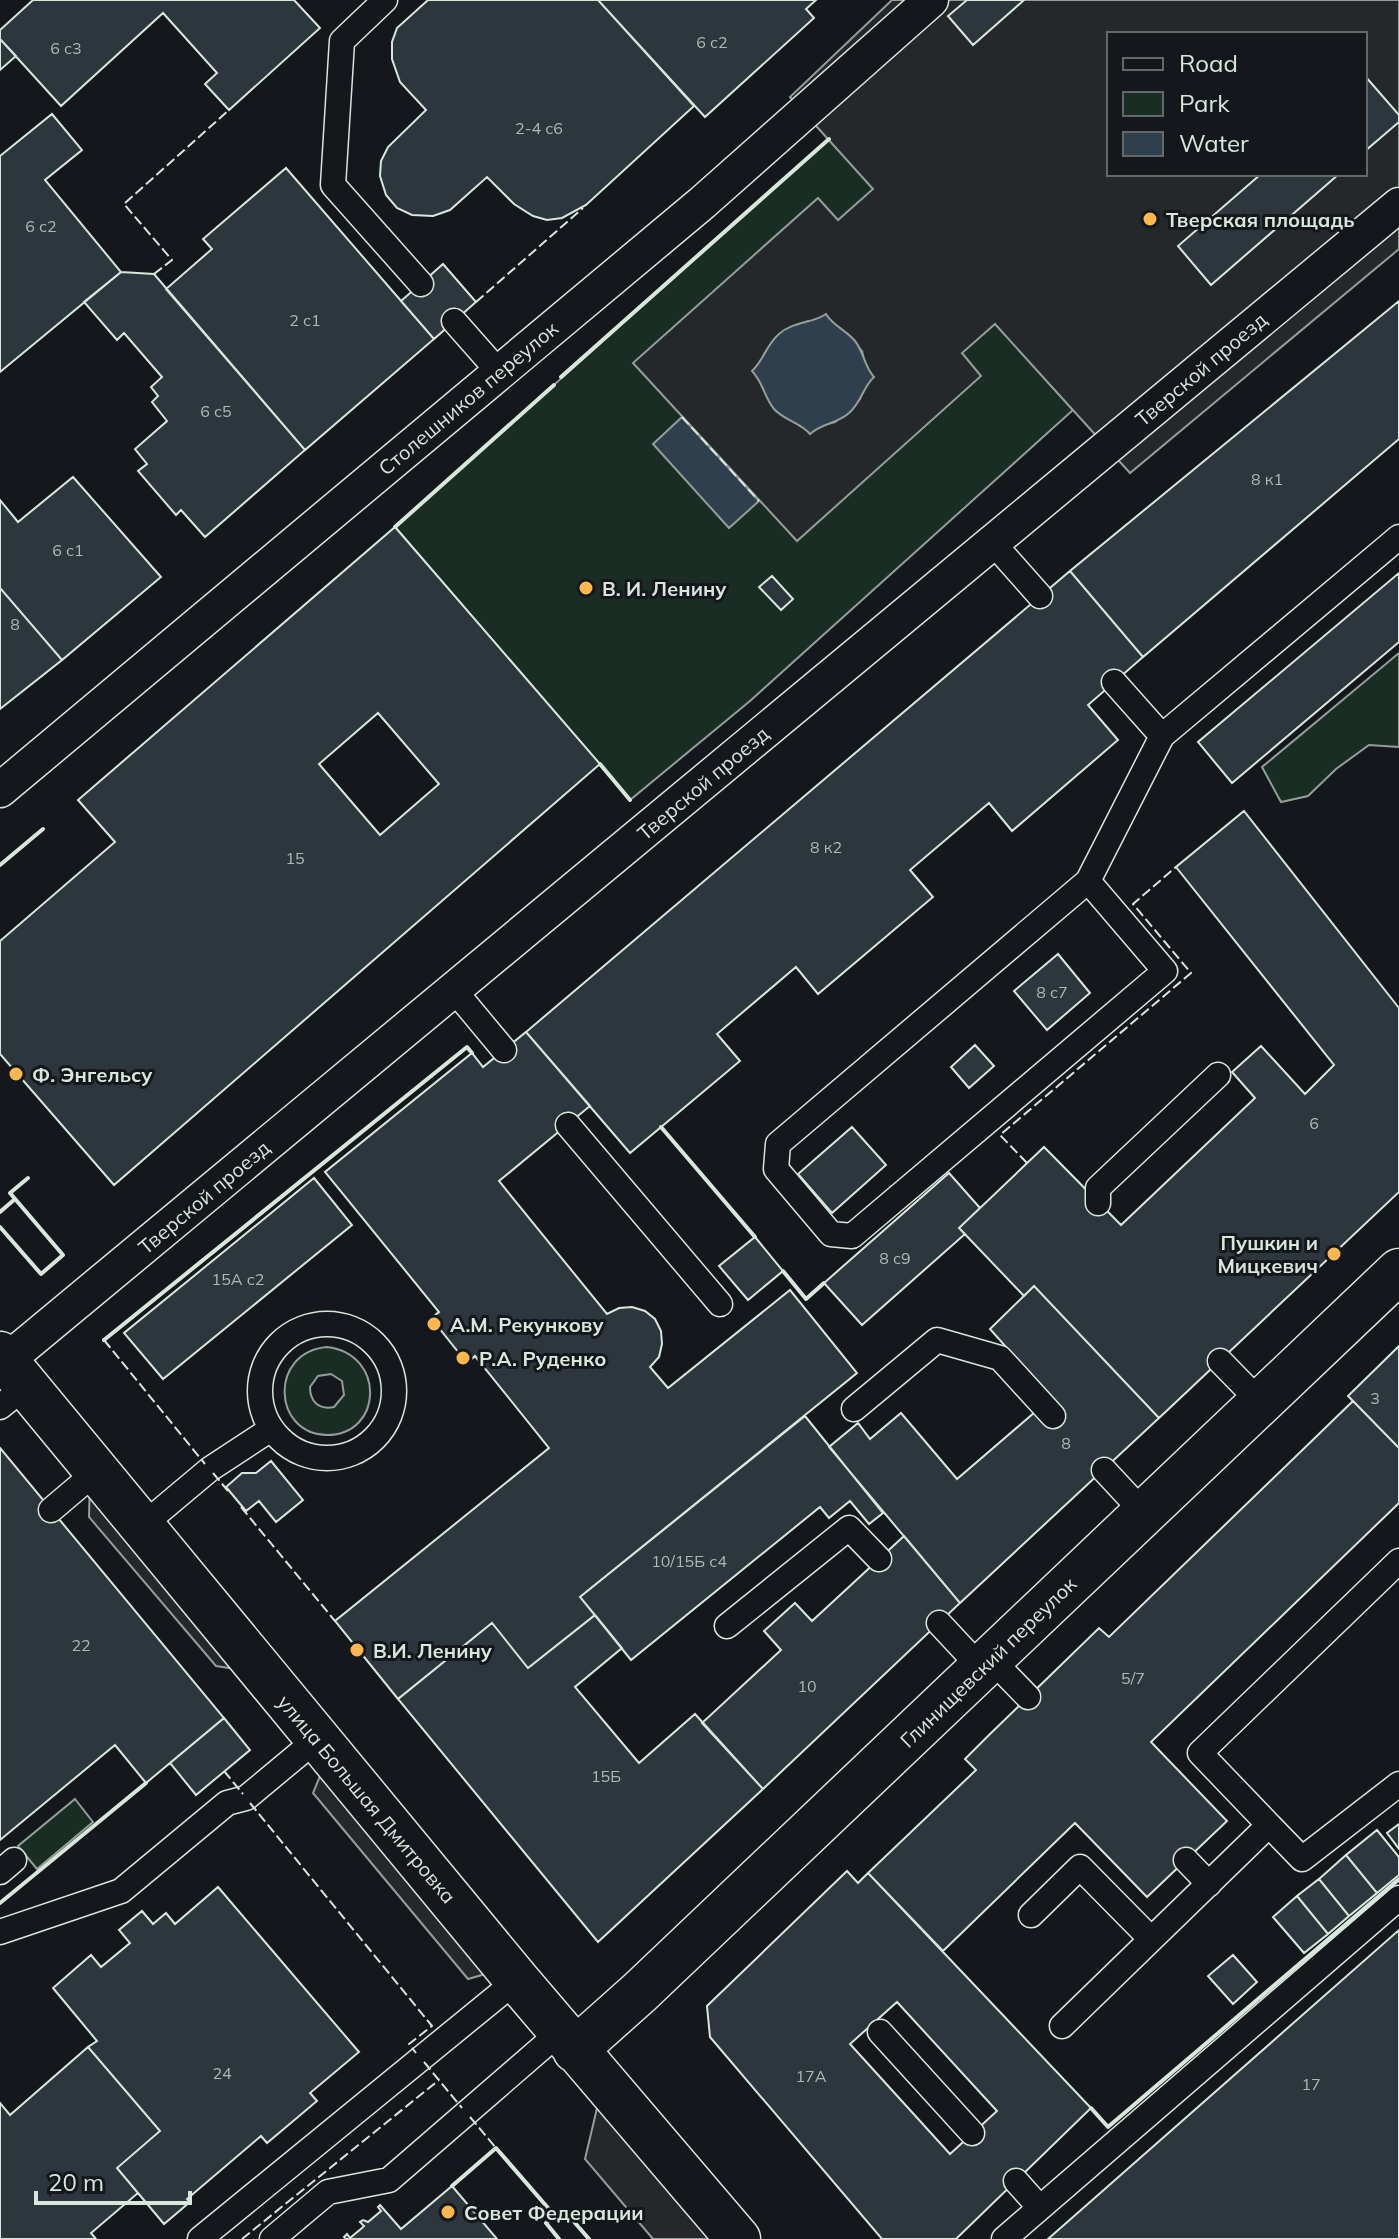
<svg xmlns="http://www.w3.org/2000/svg" width="1399" height="2239" font-family="Mulish,sans-serif">
<style>
.green{fill:#1a2d24;stroke:#939e99;stroke-width:2;fill-rule:evenodd}
.parking{fill:#24282b;stroke:#939e99;stroke-width:2;fill-rule:evenodd}
.water{fill:#2f3f4d;stroke:#939e99;stroke-width:2}
.building{fill:#2c363c;stroke:#d8e6dc;stroke-width:2;fill-rule:evenodd}
.lines{fill:none;stroke-linecap:round;stroke-linejoin:round}
.service-casing{stroke:#d8e6dc;stroke-width:27}
.pedestrian-casing{stroke:#d8e6dc;stroke-width:37}
.minor-casing{stroke:#d8e6dc;stroke-width:47}
.service{stroke:#14181c;stroke-width:24}
.pedestrian{stroke:#14181c;stroke-width:34}
.minor{stroke:#14181c;stroke-width:44}
.fence{stroke:#d8e6dc;stroke-width:2;stroke-dasharray:10 4;stroke-linecap:butt}
.wall{stroke:#d8e6dc;stroke-width:4}
.poi-dot{fill:#ffb74d;stroke:#14181c;stroke-width:3}
.labels{text-anchor:middle;dominant-baseline:central;stroke-width:6;stroke-linejoin:round;paint-order:stroke}
.number-label{font-size:16px;fill:#adbab4}
.poi-label{font-size:20px;font-weight:bold;fill:#d8e6dc;stroke:#14181c;text-anchor:start}
.street-label{font-size:20px;fill:#d8e6dc;stroke:#14181c}
</style>
<rect width="100%" height="100%" fill="#14181c"/>
<path class="green" d="M829 139 1073 410 750 701 630 800 395 527Z
M1399 653V747L1369 745 1336 769 1308 796 1281 802 1262 767Z
M327 1347C386 1354 383 1435 327 1435 272 1434 269 1352 327 1347ZM331 1374 342 1381 344 1395 334 1407C319 1410 310 1402 310 1387L318 1376Z
M75 1799 93 1822 37 1869 18 1846Z"/>
<path class="parking" d="M892 0H1399V249L1130 473 995 324 962 353 981 376 797 541 633 363 818 198 838 220 873 189 790 97ZM1109 34H1365V174H1109ZM808 321 832 324 840 328 862 351 866 368V384L860 399 835 422 819 426 795 423 763 388 761 379 764 354 785 330Z
M90 1480 255 1672 216 1666 89 1517Z
M325 1764 496 1971 468 1979 313 1793Z
M598 2104 711 2239H653L585 2159Z"/>
<path class="water" d="M826 314C833 326 846 330 855 341 864 352 864 366 874 377 863 387 861 403 849 413 837 424 822 423 810 434 800 422 785 421 774 409 764 397 763 382 752 371 764 360 766 345 779 334 793 321 812 324 826 314Z
M682 417 759 501 729 528 653 444Z"/>
<path class="building" d="M33 0H294L320 28 229 110 205 84 217 73 163 13 61 106 0 39V30Z
M428 0H598L694 106 586 205 562 218 547 220 533 216 514 204 487 177 450 210 433 216 412 215 397 208 386 195 380 176 381 161 388 147 426 110 400 82 392 59V42L397 28Z
M598 0H816L806 9 814 18 705 117Z
M967 0H1024L973 45 948 16Z
M0 39 16 56 0 70Z
M1365 76 1399 115V122L1365 151Z
M52 114 82 150 45 180 121 272 0 372V156Z
M286 168 434 339 305 450 166 289 212 249 203 239Z
M1261 174H1339L1211 285 1178 246Z
M443 264 476 302 434 339 401 301Z
M121 272 154 274 305 450 205 537 181 510 176 515 138 471 147 464 135 449 167 421 152 402 158 396 151 387 162 377 124 333 117 340 84 302Z
M1399 301V439L1143 657 1070 571Z
M73 477 161 577 62 660 0 588V500L18 522Z
M395 527 600 764 114 1185 0 1054V941L115 842 78 800ZM378 713 439 784 380 835 319 764Z
M1070 571 1143 657 1088 705 1118 740 1012 831 989 803 910 870 933 897 818 994 796 967 717 1034 740 1061 630 1153 526 1032Z
M1399 573V642L1232 783 1198 742Z
M772 576 793 599 781 610 759 587Z
M0 588 62 660 0 709Z
M1244 811 1399 1008V1192L1159 1418 1034 1286 1024 1296 959 1228 1044 1147 1121 1225 1255 1098 1232 1072 1261 1046 1305 1094 1334 1065 1176 867Z
M1058 954 1090 993 1047 1030 1014 991Z
M526 1032 590 1106 499 1181 607 1314 619 1308 632 1307 645 1311 655 1319 661 1331 662 1344 659 1357 650 1367 668 1388 790 1290 857 1373 580 1597 595 1615 528 1668 492 1623 398 1699 335 1621 549 1448 475 1356 467 1363 431 1318 439 1312 325 1172 472 1053 483 1067Z
M975 1045 994 1066 969 1088 951 1067Z
M852 1127 886 1165 832 1213 798 1174Z
M949 1173 980 1208 959 1228 965 1234 862 1325 824 1283Z
M314 1178 352 1225 163 1379 124 1333Z
M755 1237 783 1271 748 1300 719 1266Z
M1034 1286 1159 1418 960 1603 829 1447 858 1423 870 1439 901 1413 957 1479 1035 1412 1061 1409 990 1329Z
M1399 1346V1448L1348 1396Z
M1353 1401 1399 1448V1503L1151 1742 1227 1821 1147 1897 1075 1823 943 1951 868 1873 976 1770 965 1759 989 1735 1099 1628 1109 1637Z
M805 1416 883 1513 869 1524 850 1501 829 1518 820 1507 631 1660 580 1597Z
M0 1448 224 1718 146 1783 115 1745 0 1840Z
M271 1461 303 1500 276 1522 259 1501 246 1511 226 1487 242 1473H256Z
M904 1536 960 1603 763 1789 702 1723 781 1650 764 1631 795 1603 812 1621Z
M595 1615 622 1648 575 1687 639 1763 695 1714 763 1789 598 1942 398 1699 492 1623 528 1668Z
M224 1718 250 1750 196 1795 170 1763Z
M1399 1824V1849L1387 1833Z
M1377 1830 1399 1857V1875L1377 1893 1346 1855Z
M1346 1855 1377 1893 1349 1916 1319 1879Z
M847 1871 858 1883 868 1873 1091 2108 956 2239H882L710 2037 707 2006ZM897 2002 997 2111 950 2154 850 2044Z
M1319 1879 1349 1916 1328 1934 1297 1896Z
M218 1887 359 2052 310 2093 317 2101 267 2143 261 2136 187 2199 190 2202 164 2224 117 2168 160 2131 88 2047 97 2041 53 1988 91 1955 101 1967 130 1943 119 1930 142 1911 153 1924 166 1913 175 1924Z
M1297 1896 1328 1934 1304 1953 1273 1917Z
M1399 1930V2239H1048Z
M1233 1955 1257 1982 1233 2004 1208 1976Z
M88 2047 160 2131 117 2168 138 2193 91 2233 96 2239H0V2103L10 2115Z
M452 2186 497 2239H346L344 2237 347 2234 350 2238 362 2228 364 2226 360 2222 363 2220 368 2222 381 2211 378 2207 380 2205 401 2229Z"/>
<g class="lines">
<defs>
<path id="service" d="M385 0 342 41 333 185 421 284
M454 321 499 372
M993 543 1040 596
M1114 682 1162 736 1399 537
M1088 881 1165 971 852 1236 831 1234 776 1169 778 1144 1088 881 1162 736
M454 990 504 1050
M568 1125 720 1304
M1098 1203V1188L1218 1075
M260 1391a67 67 0 1 1 134 0a67 67 0 1 1-134 0Z
M1220 1361 1261 1403
M0 1407 26 1386
M854 1409 937 1340 1000 1358 1053 1416
M1104 1470 1144 1513
M51 1510 97 1471
M142 1526 210 1469 271 1429
M939 1623 981 1668
M727 1626 849 1528 879 1559
M991 1659 1028 1697
M1269 1825 1302 1859 1399 1784
M1186 1860 1209 1884
M0 1872 14 1860
M1031 1915 1080 1867 1151 1939
M0 1932 121 1891 227 1803 246 1798 317 1739
M1062 2026 1269 1825 1200 1753 1399 1561
M880 2032 972 2133
M1016 2181 1040 2208
M200 2239 517 1980
M272 2239 328 2192 389 2180 560 2032
M1004 2239 1399 1898"/>
<path id="pedestrian" d="M0 790 702 203 931 0
M6 1361 1399 205"/>
<path id="minor" d="M0 1354 517 1980 738 2239
M575 2050 640 1992 1399 1271"/>
</defs>
<use href="#service" class="service-casing"/>
<use href="#pedestrian" class="pedestrian-casing"/>
<use href="#minor" class="minor-casing"/>
<use href="#service" class="service"/>
<use href="#pedestrian" class="pedestrian"/>
<use href="#minor" class="minor"/>
<path class="fence" d="M154 274 172 260 124 204 229 110
M476 302 583 208
M682 417 759 501
M1027 1163 1000 1135 1191 973 1133 904 1176 867
M104 1340 205 1464
M213 1473 228 1491
M241 1507 335 1621
M224 1771 243 1794
M250 1803 432 2026 409 2044 416 2053
M424 2062 462 2108
M470 2117 496 2148
M242 2239 439 2080"/>
<path class="wall" d="M561 377 829 139
M395 527 554 385
M600 764 630 800
M0 865 43 829
M661 1127 755 1237
M0 1212 15 1199
M0 1227 41 1274 63 1255 10 1193 28 1178
M783 1271 806 1299 824 1283
M104 1340 467 1047 472 1053
M0 1903 146 1783
M1091 2108 1108 2127 1399 1879
M452 2186 496 2148 555 2216
M559 2239 546 2223 563 2209 589 2239"/>
</g>
<g class="poi-dot">
<circle cx="1150" cy="219" r="8"/>
<circle cx="586" cy="588" r="8"/>
<circle cx="16" cy="1074" r="8"/>
<circle cx="1334" cy="1254" r="8"/>
<circle cx="434" cy="1324" r="8"/>
<circle cx="463" cy="1358" r="8"/>
<circle cx="357" cy="1650" r="8"/>
<circle cx="448" cy="2212" r="8"/>
</g>
<g class="labels">
<g class="number-label">
<text x="712" y="42">6 с2</text>
<text x="66" y="48">6 с3</text>
<text x="539" y="128">2-4 с6</text>
<text x="41" y="226">6 с2</text>
<text x="305" y="320">2 с1</text>
<text x="216" y="411">6 с5</text>
<text x="1267" y="479">8 к1</text>
<text x="68" y="550">6 с1</text>
<text x="15" y="624">8</text>
<text x="826" y="847">8 к2</text>
<text x="295" y="858">15</text>
<text x="1052" y="992">8 с7</text>
<text x="1314" y="1123">6</text>
<text x="895" y="1258">8 с9</text>
<text x="238" y="1279">15А с2</text>
<text x="1375" y="1398">3</text>
<text x="1066" y="1443">8</text>
<text x="689" y="1561">10/15Б с4</text>
<text x="81" y="1645">22</text>
<text x="1133" y="1678">5/7</text>
<text x="807" y="1686">10</text>
<text x="606" y="1776">15Б</text>
<text x="222" y="2073">24</text>
<text x="811" y="2076">17А</text>
<text x="1311" y="2084">17</text>
</g>
<g class="poi-label">
<text x="1166" y="219">Тверская площадь</text>
<text x="602" y="588">В. И. Ленину</text>
<text x="32" y="1074">Ф. Энгельсу</text>
<text x="1318" y="1242" text-anchor="end">Пушкин и<tspan x="1318" dy="23">Мицкевич</tspan></text>
<text x="450" y="1324">А.М. Рекункову</text>
<text x="479" y="1358">Р.А. Руденко</text>
<text x="373" y="1650">В.И. Ленину</text>
<text x="464" y="2212">Совет Федерации</text>
</g>
<g class="street-label">
<text transform="translate(1201 369) rotate(-40)">Тверской проезд</text>
<text transform="translate(468 398) rotate(-40)">Столешников переулок</text>
<text transform="translate(703 783) rotate(-40)">Тверской проезд</text>
<text transform="translate(204 1197) rotate(-40)">Тверской проезд</text>
<text transform="translate(988 1662) rotate(-44)">Глинищевский переулок</text>
<text transform="translate(367 1799) rotate(50)">улица Большая Дмитровка</text>
</g>
</g>
<rect x="1107" y="32" width="260" height="144" fill="#14181c" stroke="#626a69" stroke-width="2"/>
<rect x="1123" y="58" width="40" height="12" fill="#14181c" stroke="#626a69" stroke-width="2"/>
<text x="1179" y="72" font-size="24" fill="#d8e6dc">Road</text>
<rect x="1123" y="92" width="40" height="24" fill="#1a2d24" stroke="#626a69" stroke-width="2"/>
<text x="1179" y="112" font-size="24" fill="#d8e6dc">Park</text>
<rect x="1123" y="132" width="40" height="24" fill="#2f3f4d" stroke="#626a69" stroke-width="2"/>
<text x="1179" y="152" font-size="24" fill="#d8e6dc">Water</text>
<path d="M36 2191v12h154v-12" fill="none" stroke="#d8e6dc" stroke-width="4"/>
<text x="48" y="2191" font-size="24" fill="#d8e6dc" stroke="#14181c" stroke-width="6" paint-order="stroke">20 m</text>
</svg>
